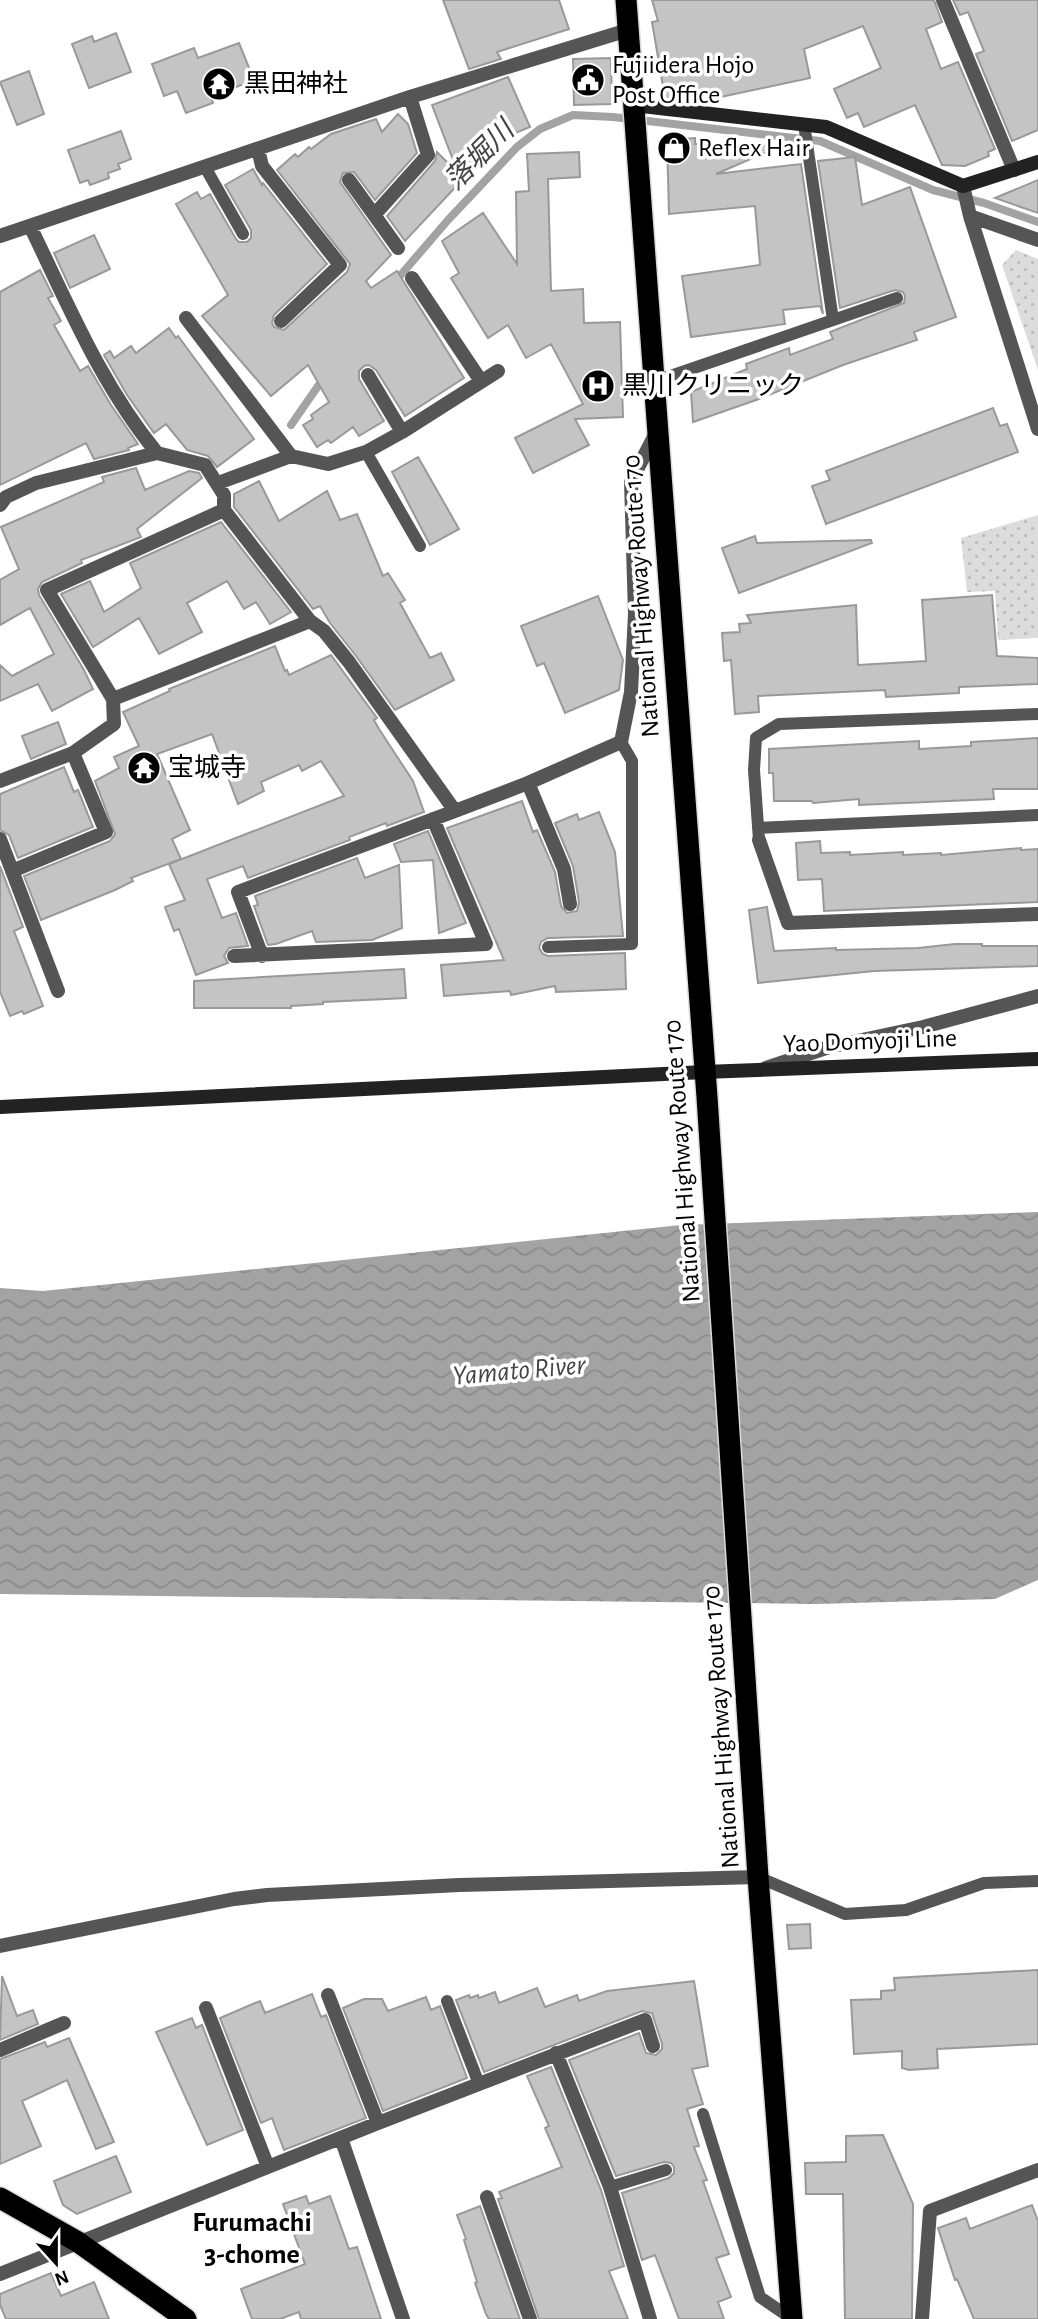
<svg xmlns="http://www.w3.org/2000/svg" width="1038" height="2319" font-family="'Alegreya Sans','Noto Sans JP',sans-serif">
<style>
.green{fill:url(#green-dots)}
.water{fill:url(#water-waves)}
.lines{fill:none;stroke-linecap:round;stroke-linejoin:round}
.stream{stroke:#a3a3a3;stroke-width:8}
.building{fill:#c4c4c4;stroke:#999;stroke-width:2}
.highway-casing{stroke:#dbdbdb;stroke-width:24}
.lane{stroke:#555;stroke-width:12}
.street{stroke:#555;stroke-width:14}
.secondary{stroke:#222;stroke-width:14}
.highway{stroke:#000;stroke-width:21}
.labels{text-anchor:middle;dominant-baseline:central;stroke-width:7;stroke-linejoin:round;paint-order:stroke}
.poi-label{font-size:26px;fill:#000;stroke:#fff;text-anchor:start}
.street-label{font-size:26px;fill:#000;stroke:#fff}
.water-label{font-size:28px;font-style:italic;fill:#444;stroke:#fff}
.neighbourhood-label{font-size:28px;font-weight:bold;fill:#000;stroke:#fff}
</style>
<defs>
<pattern id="green-dots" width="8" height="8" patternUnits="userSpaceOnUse" patternTransform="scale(1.75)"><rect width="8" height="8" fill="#dcdcdc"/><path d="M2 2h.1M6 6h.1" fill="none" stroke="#bbb" stroke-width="1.8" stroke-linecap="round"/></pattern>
<pattern id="water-waves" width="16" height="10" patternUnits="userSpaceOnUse" patternTransform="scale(1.75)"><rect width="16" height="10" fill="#a3a3a3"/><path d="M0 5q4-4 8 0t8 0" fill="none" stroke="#8b8b8b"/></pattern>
</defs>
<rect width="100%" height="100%" fill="#fff"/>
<path class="green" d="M1016 250 1038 259V370L1002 265Z
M1038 515V638L998 640 995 591 967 592 961 538Z"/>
<path class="water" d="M1038 1212V1580L995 1599 816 1604 0 1594V1288L43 1291 681 1225Z"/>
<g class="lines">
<path class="stream" d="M393 284 448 220 517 147 540 129 573 115 613 117 820 141 933 190 984 203 1038 222
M291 425 325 376"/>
</g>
<path class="building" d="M443 0H559L569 29 497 52 501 59 469 69Z
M652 0H934L942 22 926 29 941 69 958 62 995 149 988 152 989 156 965 166 942 165 915 105 864 127 858 113 847 118 834 89 881 68 863 26 804 49 810 78 711 99 710 92 683 99 665 98 652 22 658 21Z
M953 0H1038V130L1012 141 976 54 984 51 968 12 960 15Z
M116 33 131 72 89 88 72 44 92 36 94 42Z
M239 43 254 80 211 97 213 103 186 113 177 91 164 96 152 64 194 48 198 58Z
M611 58 612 104 574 105 573 59Z
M29 71 44 114 17 125 0 82Z
M508 77 530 127 491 143 464 178 405 241 387 216 435 161 437 152 458 173 432 105Z
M398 114 408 124 417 153 375 200 354 172 343 173 340 182 391 255 366 281 371 288 397 271 464 378 405 416 376 370 369 365 364 366 359 371V379L384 421 359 436 353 427 331 443 328 440 317 447 303 425 313 419 311 415 329 402 308 365 271 396 202 316 228 295 176 204 197 192 201 199 210 194 236 239 239 242H247L251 238V230L225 185 253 169 262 185 263 183 327 264 274 315 272 323 274 327 284 330 347 272 350 264 277 170 295 154 298 157 309 147 311 149 331 134 376 119 382 132Z
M121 131 131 159 118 164 120 169 108 173 109 178 90 185 88 180 80 183 68 150Z
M695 138V144L738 143V146L778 145V147L716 174 801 164 823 314 820 306 783 310 785 324 691 337 682 276 760 265 755 206 669 214 667 140Z
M579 152 580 177 548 179 551 291 583 289 584 323 620 322 623 417 575 419 589 445 533 473 515 438 583 404 551 344 526 358 508 325 488 338 451 278 459 273 442 241 483 213 517 264 516 192 529 191 527 154Z
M855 157 862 205 910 187 956 317 914 332 917 340 843 365 759 399 693 422 691 392 747 369 746 364 789 348 790 355 833 339 830 332 904 303 905 296 903 292 895 290 840 308 818 161Z
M1038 180V213L995 198Z
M94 235 110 269 70 288 54 253Z
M40 270 53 296 48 298 61 321 54 325 80 371 88 366 111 405 138 444 128 448 129 450 94 459 86 443 0 485V292Z
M169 328 176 338 178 336 254 439 217 467 208 456 187 450 166 424 154 433 127 395 104 355 110 351 114 358 131 346 136 353Z
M993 408 1000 426 1007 424 1018 452 826 524 812 486 830 480 826 471Z
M418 457 459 529 430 545 392 472Z
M136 468 145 490 189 471 199 473 202 478 137 529 141 537 81 560 82 563 42 582 38 589 39 595 84 670 93 689 52 711 38 684 0 701V665L12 676 54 654 30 608 0 625V580L19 569 1 527 104 482 102 477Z
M259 481 279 521 327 491 340 520 357 514 383 576 388 573 405 600 400 603 430 658 441 653 454 680 395 710 356 656 330 623 320 606 313 609 234 507V494Z
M221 522 291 612 270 624 256 602 244 609 227 581 187 603 202 632 159 654 139 618 93 647 61 594 90 581 104 612 141 588 130 563Z
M755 536 757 543 871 540 872 543 739 593 722 548Z
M992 595 997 656 1038 658V684L959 687V693L886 697 885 690 758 696 759 712 735 714 731 660 724 661 722 633 740 632 739 624 751 623 747 615 856 605 858 665 926 661 922 600Z
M598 596 623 660 619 690 565 713 544 663 537 666 521 626Z
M275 646 285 671 287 670 289 675 331 655 377 718 374 720 379 729 413 781 424 812 387 826 386 823 349 837 350 840 248 878 243 866 207 879 222 918 236 913 248 946 229 948 224 956 228 963 196 975 179 929 174 931 165 907 185 900 169 864 344 796 321 761 302 771 299 765 261 782 264 791 238 804 212 734 157 754 190 830 172 839 181 859 131 878 133 881 115 890 41 920 24 876 110 841 115 834 95 781 119 768 114 757 139 746 123 712 170 691 169 689Z
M58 722 66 744 31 759 22 736Z
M1038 738V789H993L994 799 859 805V799L813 803 812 801H774L773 773H769V749L919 741V749L971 746V742Z
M64 767 74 792 78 790 93 827 18 858 9 835 0 830V794Z
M522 801 533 832 537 830 555 872 561 906 567 913 577 911 579 902 573 866 555 823 577 814 579 820 599 812 615 852 623 936 548 938 541 942 539 948 543 954 548 956 625 953 626 989 556 992 555 986 511 995 510 991 444 996 441 965 504 960 447 828Z
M428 831 466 923 439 933 433 860 401 862 394 844Z
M820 841 821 853 850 852V855L903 852V855L941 853V855L1021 848V850L1038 849V902L824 911 822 879 798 880 796 843Z
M357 858 365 878 399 865 402 928 372 940 316 942 312 931 276 944 268 945 254 906 258 905 255 896Z
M0 866 23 927 14 931 43 1006 24 1014 22 1011 10 1016 0 992Z
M767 907 774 951 836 948V950L918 948 955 944H982V946H1038V966L874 971 758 983 749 910Z
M404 969 406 998 323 1002V1004L291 1006V1008H194V981Z
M810 1924 811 1948 789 1949 787 1925Z
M1038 1970V2044L937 2049 938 2068 909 2070 902 2068V2051L854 2054 851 2000 881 1999V1991L895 1990 894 1978Z
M2 1976 17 2016 33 2010 38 2024 0 2040Z
M694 1981 708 2066 692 2069 703 2104 687 2109 699 2146 694 2147 707 2180 703 2181 729 2254 716 2258 731 2297 718 2302 724 2319H679L655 2255 642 2260 622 2193 669 2178 674 2173V2167L671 2163 664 2162 616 2176 569 2060 639 2033 646 2053 656 2055 662 2049V2044L652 2013 642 2011 484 2072 456 2000 469 1995 470 1998 478 1995 479 1998 495 1992 499 2003 537 1988 545 2007 577 1995 579 2001 607 1991Z
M312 1994 321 2017 326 2015 366 2118 284 2150 272 2118 261 2123 220 2018 260 2001 265 2013Z
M426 1997 431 2010 440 2006 467 2078 383 2111 343 2008 364 1999H382L388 2011Z
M192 2018 196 2028 202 2025 243 2130 207 2145 156 2032Z
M69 2038 114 2142 96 2149 67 2080 22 2101 41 2146 0 2164V2059L45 2042 47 2047Z
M551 2067 601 2190 624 2266 609 2271 628 2319H539L498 2199 502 2198 499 2192 562 2167 545 2128 549 2126 527 2076Z
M883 2135 913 2204 912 2319H845L843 2194H806L805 2163 846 2162V2136Z
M116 2156 131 2192 77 2214 63 2205 54 2181Z
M306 2196 309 2204 330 2196 349 2249 357 2247 381 2319H301L299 2312 280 2319H252L241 2289 305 2264 283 2204Z
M1032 2205 1038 2221V2319H974L957 2279 955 2280 938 2228 966 2218 970 2229Z
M480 2206 520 2319H489L486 2314 475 2283 477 2282 464 2240 466 2239 457 2215Z
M51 2273 61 2296 94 2282 109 2319H6L0 2305V2294Z"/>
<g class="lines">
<defs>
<path id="highway" d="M626 0 707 1097 758 1877 792 2319
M0 2198 78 2242 186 2319"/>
</defs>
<use href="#highway" class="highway-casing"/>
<path class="lane" d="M804 124 833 320
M205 167 243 234
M653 382 897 298
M366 452 420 546
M758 828 1038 815
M759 840 754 770 756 738 779 724 1038 714
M548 947 632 944V761L621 742
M758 1877 845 1914 906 1910 984 1883 1038 1881
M447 2001 479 2084
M703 2114 760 2297 792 2319
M610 2187 666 2170"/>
<path class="street" d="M943 0 1014 170
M258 149 262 166 340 265 281 321
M349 180 398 248
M963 186 970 216 1038 429
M375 214 428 155 410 97
M970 216 1038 240
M30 226C68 304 101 385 157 453
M0 236 410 97 628 30
M412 278 481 381
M186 318 291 456
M368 375 402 432
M218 483 291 456 328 464 366 452 402 432 498 371
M0 505 6 497 36 483 157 453 205 465 224 495V510L310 621 324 631 349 662 455 811 528 783 621 742 631 692 635 614 631 481 656 433
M113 699 47 590 224 510
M0 781 73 753 114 724 113 699 310 621
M528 783 564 869 570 904
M0 839 58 991
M759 840 788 923 1038 914
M12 871 106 832 73 753
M234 956 486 944 433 819
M262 956 238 892 455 811
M766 1068 829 1047 923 1027 1038 996
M0 1946 234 1899 267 1895 459 1885 758 1877
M328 1995 378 2123
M206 2008 268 2167
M0 2050 64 2023
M556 2053 610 2187 650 2319
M341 2138 403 2319
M487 2197 530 2319
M0 2274 378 2123 645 2020 653 2046
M922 2319 930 2211 1038 2170"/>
<path class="secondary" d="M633 105 826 127 963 186 1038 162
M0 1107 704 1072 1038 1059"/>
<use href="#highway" class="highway"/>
</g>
<defs>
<symbol id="civic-disc" viewBox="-11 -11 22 22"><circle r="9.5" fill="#000" stroke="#fff"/><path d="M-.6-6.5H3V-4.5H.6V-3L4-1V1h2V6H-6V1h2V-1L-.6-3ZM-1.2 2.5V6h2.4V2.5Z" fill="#fff"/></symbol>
<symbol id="temple-disc" viewBox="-11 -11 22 22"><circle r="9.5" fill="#000" stroke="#fff"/><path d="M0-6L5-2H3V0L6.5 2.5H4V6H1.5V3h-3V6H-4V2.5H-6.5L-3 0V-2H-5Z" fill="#fff"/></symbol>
<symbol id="shop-disc" viewBox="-11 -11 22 22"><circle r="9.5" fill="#000" stroke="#fff"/><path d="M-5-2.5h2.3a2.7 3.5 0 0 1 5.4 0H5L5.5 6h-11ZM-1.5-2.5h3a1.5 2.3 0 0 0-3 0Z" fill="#fff"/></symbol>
<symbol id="hospital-disc" viewBox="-11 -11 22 22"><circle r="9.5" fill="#000" stroke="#fff"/><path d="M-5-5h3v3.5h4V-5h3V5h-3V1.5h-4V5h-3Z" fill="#fff"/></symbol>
</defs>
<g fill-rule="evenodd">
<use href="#civic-disc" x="569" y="61" width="38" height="38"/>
<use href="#temple-disc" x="200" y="65" width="38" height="38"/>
<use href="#shop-disc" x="655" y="129" width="38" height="38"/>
<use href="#hospital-disc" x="579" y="367" width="38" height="38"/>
<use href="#temple-disc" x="125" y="749" width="38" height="38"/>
</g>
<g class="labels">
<g class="poi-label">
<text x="612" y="65">Fujiidera Hojo<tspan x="612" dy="30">Post Office</tspan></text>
<text x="244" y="84">黒田神社</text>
<text x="698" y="148">Reflex Hair</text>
<text x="622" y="386">黒川クリニック</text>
<text x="168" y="768">宝城寺</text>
</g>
<g class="street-label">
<text transform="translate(641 596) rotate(-94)">National Highway Route 170</text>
<text transform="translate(870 1041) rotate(-2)">Yao Domyoji Line</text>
<text transform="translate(682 1161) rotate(-94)">National Highway Route 170</text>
<text transform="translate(721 1727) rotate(-94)">National Highway Route 170</text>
</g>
<g class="water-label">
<text transform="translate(480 156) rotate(-45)">落堀川</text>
<text transform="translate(519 1371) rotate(-5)">Yamato River</text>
</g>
<g class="neighbourhood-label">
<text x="252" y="2223">Furumachi<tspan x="252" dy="32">3-chome</tspan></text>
</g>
</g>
<g transform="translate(56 2263) rotate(159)" stroke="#ffffff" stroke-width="5" paint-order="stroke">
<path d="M0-5L12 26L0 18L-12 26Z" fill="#000000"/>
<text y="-10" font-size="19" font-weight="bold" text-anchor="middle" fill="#000000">N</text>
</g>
</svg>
